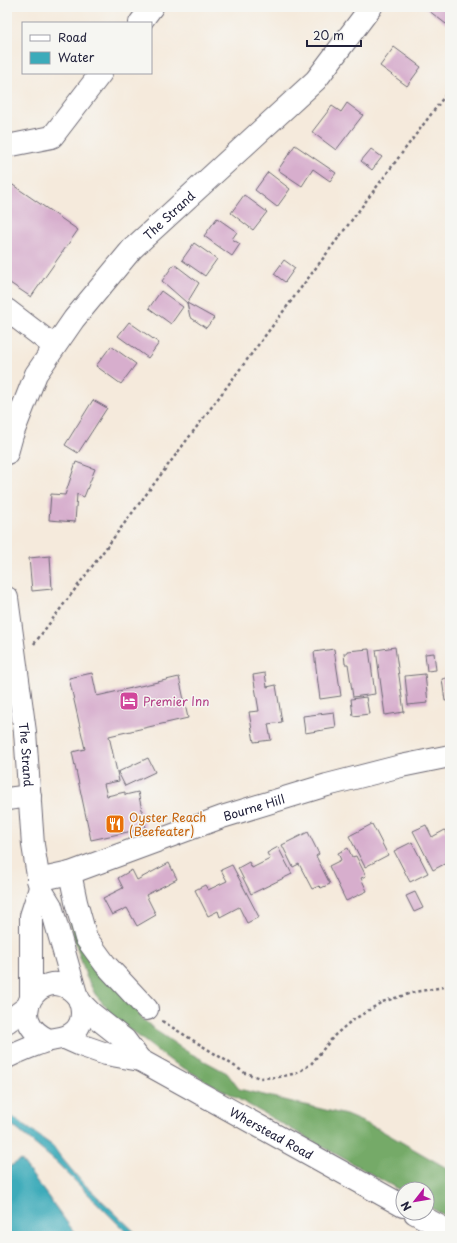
<svg xmlns="http://www.w3.org/2000/svg" width="457" height="1243" font-family="'Playpen Sans',sans-serif">
<style>
.forest{fill:#74aa67;stroke:#4b6651}
.water{fill:#3cabba;stroke:#2f667a}
.building{fill:#d7aecd}
.lines{fill:none;stroke-linecap:round;stroke-linejoin:round}
.minor-casing{stroke:#6c6873;stroke-width:24}
.major-casing{stroke:#6c6873;stroke-width:24}
.path{stroke:#6c6873;stroke-width:2.5;stroke-dasharray:3 3;stroke-linecap:butt}
.minor{stroke:#fff;stroke-width:22}
.major{stroke:#fff;stroke-width:22}
.labels{text-anchor:middle;dominant-baseline:central;stroke-width:3;stroke-linejoin:round;paint-order:stroke}
.street-label{font-size:12px;fill:#22223b;stroke:#f6f6f2}
.hotel-label{font-size:12px;fill:#b23c85;stroke:#f6f6f2;text-anchor:start}
.food-label{font-size:12px;fill:#c56008;stroke:#f6f6f2;text-anchor:start}
</style>
<rect width="100%" height="100%" fill="#f6f6f2"/>
<filter id="ink" filterUnits="userSpaceOnUse"><feTurbulence type="fractalNoise" baseFrequency=".025" numOctaves="2"/><feDisplacementMap in="SourceGraphic" scale="8" xChannelSelector="R" yChannelSelector="G"/><feConvolveMatrix kernelMatrix="1 2 1 2 8 2 1 2 1" color-interpolation-filters="sRGB"/></filter>
<filter id="wash" filterUnits="userSpaceOnUse"><feTurbulence type="fractalNoise" baseFrequency=".012" numOctaves="4" result="noise"/><feDisplacementMap in="SourceGraphic" scale="16" xChannelSelector="R" yChannelSelector="G"/><feGaussianBlur stdDeviation="0.9" result="paint"/><feColorMatrix in="noise" values="0 0 0 0 0 0 0 0 0 0 0 0 0 0 0 0 0 1.4 0 .05"/><feComposite in="paint" operator="in"/></filter>
<g filter="url(#wash)">
<rect width="100%" height="100%" fill="#f5eadc"/>
<path class="forest" d="M70 919 143 1019 155 1030 186 1051 227 1073 239 1089 346 1115 377 1128 450 1170V1218L427 1206V1189H403V1192L171 1061 117 1020 95 994 86 976 71 928Z"/>
<path class="water" d="M7 1113 53 1146 60 1156 80 1180 139 1236H130L55 1161 7 1121Z
M21 1160 77 1236H10L7 1231V1168Z"/>
<g id="blocks">
<path class="building" d="M424 7H450V20L446 24Z
M394 47 421 67 407 86 380 66Z
M347 103 363 115 336 150 312 132 332 106 341 112Z
M295 145 336 173 330 181 313 169 302 186 278 170Z
M371 149 382 157 372 170 361 161Z
M268 172 290 189 277 207 255 190Z
M7 181 78 230 31 297 7 281Z
M244 195 267 212 253 230 231 213Z
M217 218 237 232 232 239 240 244 232 256 204 236Z
M194 243 217 259 205 276 182 260Z
M284 260 295 268 285 282 274 274Z
M174 264 199 283 187 303 214 318 206 328 190 317 187 303 162 281Z
M161 291 183 307 171 324 149 308Z
M129 322 159 343 148 358 118 336Z
M111 346 136 364 121 384 96 366Z
M93 400 107 408 78 453 65 445Z
M76 462 95 469 84 497 77 494 75 522 49 520 51 494 65 495Z
M50 556 52 589 32 591 29 558Z
M395 647 404 712 385 715 376 650Z
M334 649 341 696 320 699 314 652Z
M369 649 375 694 353 697 348 664H345L344 653H347V651Z
M434 653 436 670 427 671 425 654Z
M92 673 97 696 179 677 188 718 109 736 119 781 104 784 107 796 125 792V795L138 792 146 828 91 840 72 752 85 749 69 678Z
M265 673 267 687 276 685 282 722 268 724 271 740 254 742 249 712 259 711 253 675Z
M425 674 428 703 408 705 405 676Z
M450 677V700L445 701 442 679Z
M366 697 369 714 353 716 351 699Z
M334 712 336 728 305 733 303 716Z
M148 758 155 772 125 786 118 772Z
M372 824 388 855 365 867 349 836Z
M426 825 432 837 445 830 450 840V861L433 870 413 831Z
M308 832 319 854 316 856 330 884 321 888 319 886 312 889 299 864 293 867 282 845Z
M412 842 428 873 410 882 394 851Z
M278 847 292 874 251 894 238 868 249 862 252 868 270 859 267 853Z
M348 848 352 857 356 856 366 876 361 878 367 891 346 901 329 866 341 860 338 853Z
M169 863 177 879 146 895 156 915 137 926 127 908 112 915 103 898 123 888 118 878 132 870 137 880Z
M232 865 259 917 247 923 239 907 220 917 218 911 208 916 195 890 205 885 208 890 227 881 221 870Z
M415 892 423 908 414 912 406 896Z"/>
</g>
</g>
<g filter="url(#ink)">
<use href="#blocks" fill-opacity="0" stroke="#6c6873" stroke-width="1"/>
<g class="lines">
<defs>
<g id="minor">
<path d="M140 23 152 7"/>
<path d="M7 146 52 137 101 73"/>
<path d="M7 310 54 346"/>
<path d="M7 799 30 796"/>
<path d="M70 873 76 902 86 938 105 964 147 1009"/>
<path id="s1" d="M38 880 70 873 222 817 327 785 401 766 450 756"/>
</g>
<g id="major">
<path id="s2" d="M7 453 12 435 36 374 74 319 132 249 316 80 371 7"/>
<path id="s3" d="M7 598 25 732 33 845 40 888 51 906 76 994"/>
<path d="M31 997V916L40 888"/>
<path d="M80 1002 92 1014 125 1040 140 1060"/>
<path d="M7 1022 27 1007"/>
<path id="s4" d="M65 1038 83 1046 106 1054 140 1060 403 1206"/>
<path d="M7 1057C20 1051 33 1045 47 1041 58 1037 65 1040 75 1031 82 1024 83 1014 81 1005 80 999 76 994 71 990 41 966 2 1020 49 1040"/>
<path d="M415 1213 450 1232"/>
</g>
</defs>
<use href="#minor" class="minor-casing"/>
<use href="#major" class="major-casing"/>
<path class="path" d="M34 644 450 89
M162 1021 225 1060 245 1073 260 1078 279 1077 297 1073 311 1064 335 1035 350 1022 382 1002 415 992 450 986"/>
<use href="#minor" class="minor"/>
<use href="#major" class="major"/>
</g>
</g>
<defs>
<symbol id="hotel-square" viewBox="-11 -11 22 22"><rect x="-9" y="-9" width="18" height="18" rx="4" fill="#d1479c" stroke="#f6f6f2"/><path d="M-6-4.5h1.5V1H6V5H4.5V3h-9V5H-6ZM-4 0a1.8 1.8 0 1 1 3.6 0ZM.5 0V-2.5h3Q6-2.5 6 0Z" fill="#fff"/></symbol>
<symbol id="restaurant-square" viewBox="-11 -11 22 22"><rect x="-9" y="-9" width="18" height="18" rx="4" fill="#e8710a" stroke="#f6f6f2"/><path d="M-5-6h1v4h1v-4h1v4h1v-4h1v5L-1.5 .5V6h-2V.5L-5-1ZM5-6V6H3V1.5H1.5Q1.5-4 5-6Z" fill="#fff"/></symbol>
</defs>
<g fill-rule="evenodd">
<use href="#hotel-square" x="118" y="690" width="22" height="22"/>
<use href="#restaurant-square" x="104" y="813" width="22" height="22"/>
</g>
<g class="labels">
<g class="street-label">
<text stroke="none"><textPath href="#s2" startOffset="292">The Strand</textPath></text>
<text stroke="none"><textPath href="#s3" startOffset="158">The Strand</textPath></text>
<text stroke="none"><textPath href="#s1" startOffset="228">Bourne Hill</textPath></text>
<text stroke="none"><textPath href="#s4" startOffset="229">Wherstead Road</textPath></text>
</g>
<g class="hotel-label">
<text x="143" y="701">Premier Inn</text>
</g>
<g class="food-label">
<text x="129" y="817">Oyster Reach<tspan x="129" dy="14">(Beefeater)</tspan></text>
</g>
</g>
<rect width="457" height="1243" fill="none" stroke="#f6f6f2" stroke-width="24"/>
<rect x="22" y="22" width="130" height="52" fill="#f6f6f2" stroke="#a1a1a9"/>
<rect x="30" y="35" width="20" height="6" fill="#ffffff" stroke="#a1a1a9"/>
<text x="58" y="42" font-size="12" fill="#22223b">Road</text>
<rect x="30" y="52" width="20" height="12" fill="#3cabba" stroke="#a1a1a9"/>
<text x="58" y="62" font-size="12" fill="#22223b">Water</text>
<g transform="translate(415 1201) rotate(239)"><circle r="19" fill="#f6f6f2" stroke="#a1a1a9"/>
<path d="M0-3L7 15L0 10L-7 15Z" fill="#b5179e"/>
<text y="-6" font-size="11" font-weight="bold" text-anchor="middle" fill="#22223b">N</text>
</g>
<path d="M307 40v6h54v-6" fill="none" stroke="#22223b" stroke-width="2"/>
<text x="313" y="40" font-size="12" fill="#22223b" stroke="#f6f6f2" stroke-width="3" paint-order="stroke">20 m</text>
</svg>
